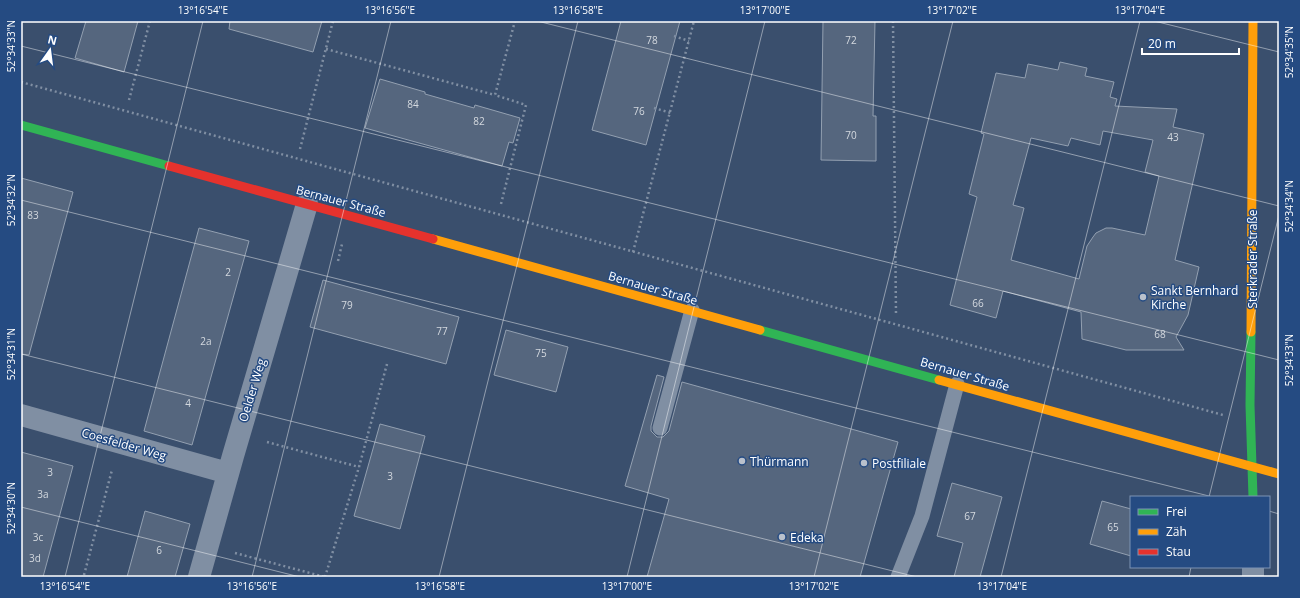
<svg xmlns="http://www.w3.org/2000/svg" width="1300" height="598" font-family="'Open Sans',sans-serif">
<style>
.building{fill:#55667e;stroke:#93a0b1;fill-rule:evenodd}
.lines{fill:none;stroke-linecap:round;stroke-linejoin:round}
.path{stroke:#808fa3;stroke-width:2.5;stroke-dasharray:2 3;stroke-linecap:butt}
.lane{stroke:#808fa3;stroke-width:15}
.street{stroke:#808fa3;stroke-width:22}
.fast{stroke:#30b455;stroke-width:9}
.slow{stroke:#ff9f0a;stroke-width:9}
.jam{stroke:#e5322d;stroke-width:9}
.ticks{fill:none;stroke:#fff;stroke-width:1;stroke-opacity:0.45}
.poi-dot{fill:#bac1cc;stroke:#254b82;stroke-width:1.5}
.labels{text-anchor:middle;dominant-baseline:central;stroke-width:3;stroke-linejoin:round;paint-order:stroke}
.number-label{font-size:10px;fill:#d4d9df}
.street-label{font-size:12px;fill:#fff;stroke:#254b82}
.poi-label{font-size:12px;fill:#fff;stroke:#254b82;text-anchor:start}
.neatline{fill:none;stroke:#fff;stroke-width:1.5}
.ticks-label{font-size:10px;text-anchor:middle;fill:#fff}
</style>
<rect width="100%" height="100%" fill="#3a4f6d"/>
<path class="building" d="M86 21H138L124 72 75 58Z
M230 21H322L313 52 229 29Z
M621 21H680L646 145 592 130Z
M823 21H875L873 116H876V161L821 160Z
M1060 62 1087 68 1085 76 1114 82 1110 97 1117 99 1115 106 1177 109 1173 127 1204 134 1175 260 1199 267 1188 315 1176 337 1184 350H1126L1082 339 1081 312 1003 291 996 318 950 305 977 197 969 194 984 134 981 133 996 73 1025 78 1028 64 1058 70ZM1103 131 1153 140 1145 172 1159 176 1145 235 1112 228H1106L1096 233 1093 237 1087 246 1079 279 1011 260 1024 208 1013 205 1031 138 1068 146 1071 138 1100 145Z
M380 79 425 92V94L474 108 475 105 520 118 513 143 509 142 502 166 365 128Z
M21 178 73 192 29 355 21 354Z
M199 228 249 241 192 445 144 431Z
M323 280 459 317 446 364 310 327Z
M506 330 568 347 556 392 494 375Z
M657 375 664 377 651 426V431L657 437H663L669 431 682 382 898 442 860 577H647L669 499 625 486Z
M380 424 425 436 400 529 354 516Z
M21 452 73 466 43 577H21Z
M952 483 1002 497 980 577H954L963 543 937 536Z
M1102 501 1131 509V556L1090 544Z
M145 511 190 524 175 577H127Z"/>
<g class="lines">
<path class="path" d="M893 21 896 315
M674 36 689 41
M326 49 495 95
M21 82 1223 415
M129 100 150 21
M654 108 671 113
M300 149 333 21
M501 204 526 105 495 95 515 21
M633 252 694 21
M338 261 342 244
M267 442 359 467
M235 553 325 577
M84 575 112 470
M325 577 359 467 387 364"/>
<path class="lane" d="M660 428 692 310
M898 577 922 516 957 384"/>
<path class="street" d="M21 415 228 473
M199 577 233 456 307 204
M1253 577V567"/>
<path class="fast" d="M21 125 169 166
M760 330 939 380
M1251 332 1250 405 1253 497"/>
<path class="slow" d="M433 239 760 330
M1251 332 1253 21
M939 380 1279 474"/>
<path class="jam" d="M169 166 433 239"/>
</g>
<path class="ticks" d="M537 21 1279 206M1154 21 1279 52M21 46 1279 360M21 200 1213 497M21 354 917 577M1209 497 1279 215M21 507 300 577M1269 511 1279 514M65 577 203 21M252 577 391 21M439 577 578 21M627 577 765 21M814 577 953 21M1001 577 1140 21M1189 577 1191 567"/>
<g class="poi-dot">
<circle cx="1143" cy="297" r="4"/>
<circle cx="742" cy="461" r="4"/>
<circle cx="864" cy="463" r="4"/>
<circle cx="782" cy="537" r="4"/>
</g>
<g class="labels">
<g class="number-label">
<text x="652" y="40">78</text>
<text x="851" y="40">72</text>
<text x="413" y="104">84</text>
<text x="639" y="111">76</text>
<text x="479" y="121">82</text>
<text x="851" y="135">70</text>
<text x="1173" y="137">43</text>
<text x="33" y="215">83</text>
<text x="228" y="272">2</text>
<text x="978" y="303">66</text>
<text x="347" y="305">79</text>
<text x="442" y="331">77</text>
<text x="1160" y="334">68</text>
<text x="206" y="341">2a</text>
<text x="541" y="353">75</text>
<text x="188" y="403">4</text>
<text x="50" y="472">3</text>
<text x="390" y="476">3</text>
<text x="43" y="494">3a</text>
<text x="970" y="516">67</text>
<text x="1113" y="527">65</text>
<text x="38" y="537">3c</text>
<text x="159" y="550">6</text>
<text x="35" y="558">3d</text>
</g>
<g class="street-label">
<text transform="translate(341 201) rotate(15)">Bernauer Straße</text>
<text transform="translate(1252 259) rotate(-90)">Sterkrader Straße</text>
<text transform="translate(653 288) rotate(16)">Bernauer Straße</text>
<text transform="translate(965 374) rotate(16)">Bernauer Straße</text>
<text transform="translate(252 390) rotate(-73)">Oelder Weg</text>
<text transform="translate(124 444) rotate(16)">Coesfelder Weg</text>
</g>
<g class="poi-label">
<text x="1151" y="290">Sankt Bernhard<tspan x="1151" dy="14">Kirche</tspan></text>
<text x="750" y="461">Thürmann</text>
<text x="872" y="463">Postfiliale</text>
<text x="790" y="537">Edeka</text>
</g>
</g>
<rect width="1300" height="598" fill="none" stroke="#254b82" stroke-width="44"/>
<rect x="1130" y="496" width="140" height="72" fill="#254b82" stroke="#7c93b4"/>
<rect x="1138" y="509" width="20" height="6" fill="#30b455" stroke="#7c93b4"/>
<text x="1166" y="516" font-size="12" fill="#ffffff">Frei</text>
<rect x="1138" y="529" width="20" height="6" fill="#ff9f0a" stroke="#7c93b4"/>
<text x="1166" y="536" font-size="12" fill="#ffffff">Zäh</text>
<rect x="1138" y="549" width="20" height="6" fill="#e5322d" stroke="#7c93b4"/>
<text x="1166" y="556" font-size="12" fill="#ffffff">Stau</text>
<g transform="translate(50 50) rotate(14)" stroke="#254b82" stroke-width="3" paint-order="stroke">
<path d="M0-3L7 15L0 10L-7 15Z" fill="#ffffff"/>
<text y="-6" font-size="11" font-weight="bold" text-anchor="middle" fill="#ffffff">N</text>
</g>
<path d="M1142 48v6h97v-6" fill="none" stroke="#ffffff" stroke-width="2"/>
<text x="1148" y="48" font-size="12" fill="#ffffff" stroke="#254b82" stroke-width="3" paint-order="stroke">20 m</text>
<rect x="22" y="22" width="1256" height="554" class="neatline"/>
<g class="ticks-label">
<text x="203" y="14">13°16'54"E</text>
<text x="390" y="14">13°16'56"E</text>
<text x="578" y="14">13°16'58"E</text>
<text x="765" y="14">13°17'00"E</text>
<text x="952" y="14">13°17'02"E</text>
<text x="1140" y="14">13°17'04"E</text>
<text transform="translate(11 46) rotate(-90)" y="4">52°34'33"N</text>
<text transform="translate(1289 52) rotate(-90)" y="4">52°34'35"N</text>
<text transform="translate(11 200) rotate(-90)" y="4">52°34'32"N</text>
<text transform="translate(1289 206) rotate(-90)" y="4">52°34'34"N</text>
<text transform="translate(11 354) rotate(-90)" y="4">52°34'31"N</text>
<text transform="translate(1289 360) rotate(-90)" y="4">52°34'33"N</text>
<text transform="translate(11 508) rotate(-90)" y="4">52°34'30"N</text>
<text x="65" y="590">13°16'54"E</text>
<text x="252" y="590">13°16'56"E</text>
<text x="440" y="590">13°16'58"E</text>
<text x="627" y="590">13°17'00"E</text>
<text x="814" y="590">13°17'02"E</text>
<text x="1002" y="590">13°17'04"E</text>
</g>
</svg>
